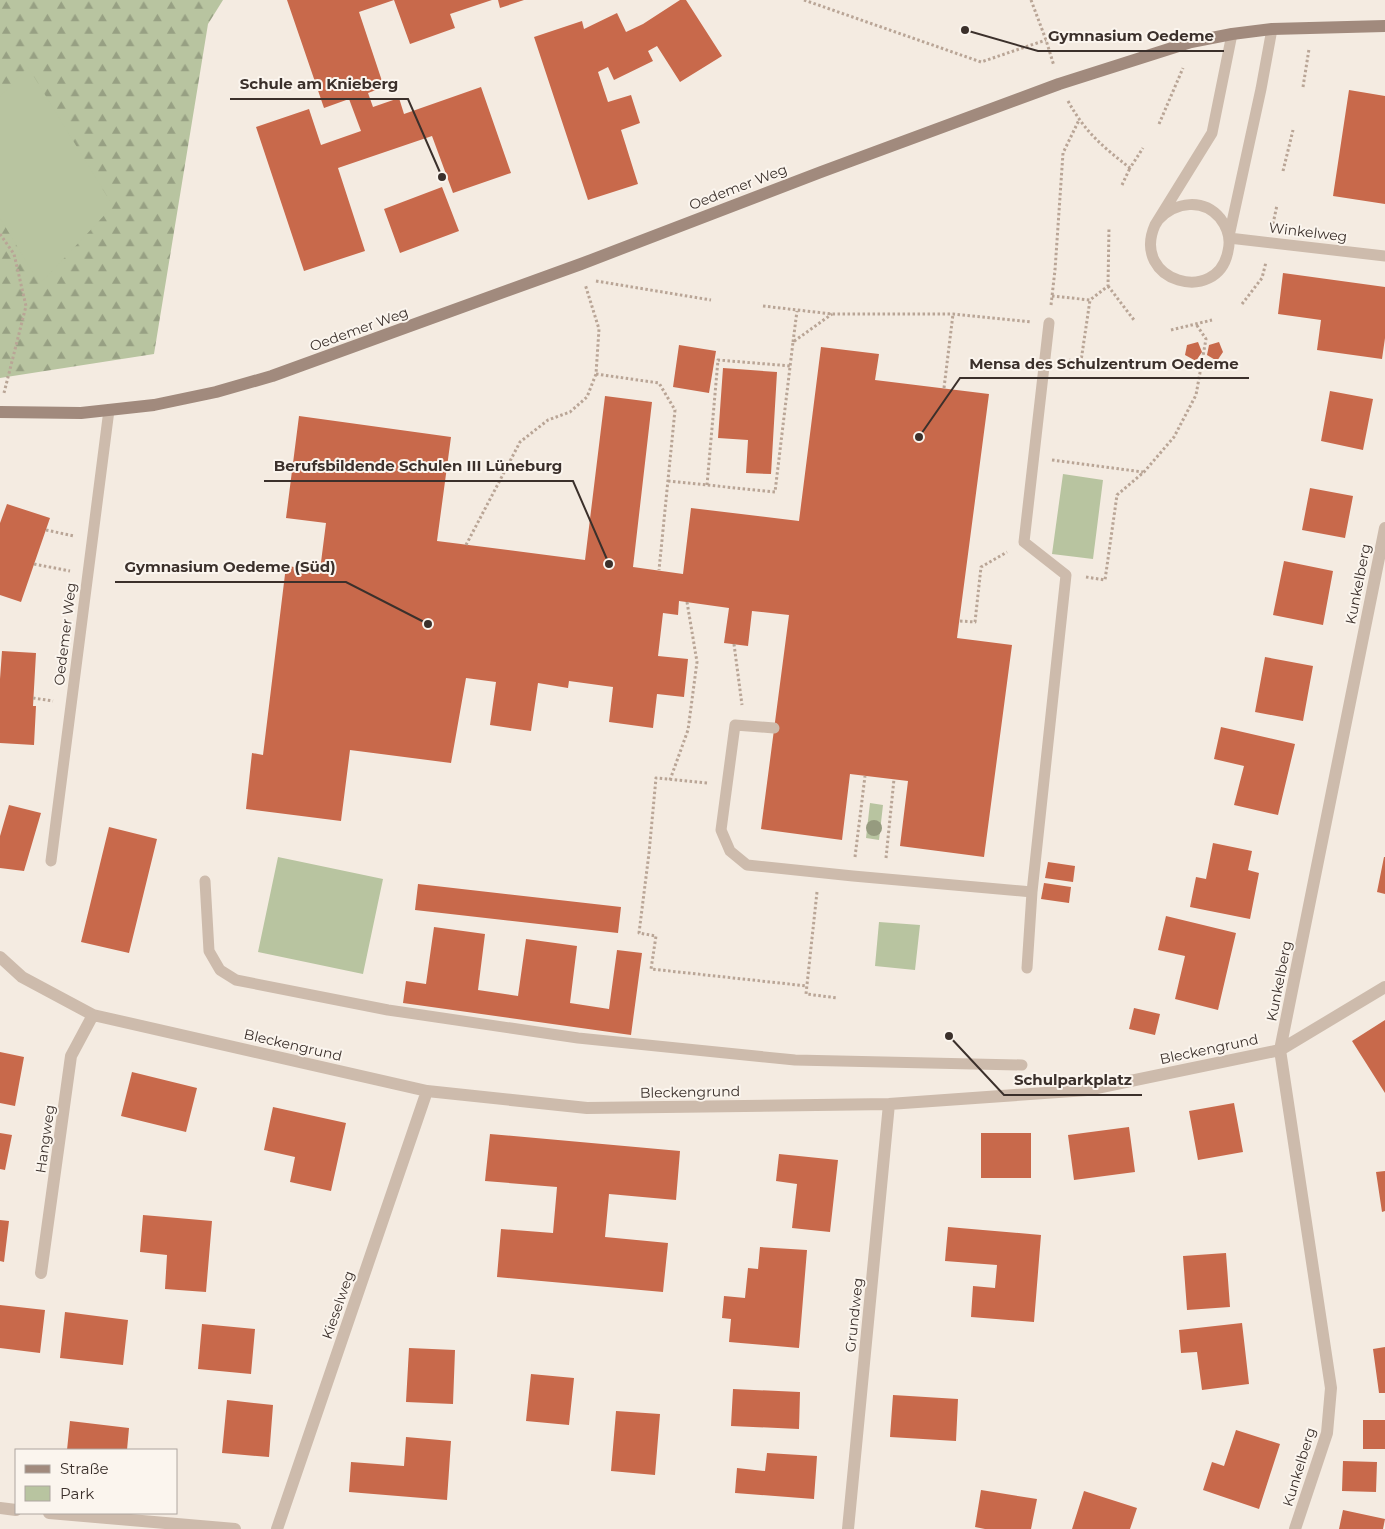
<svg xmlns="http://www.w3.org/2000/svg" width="1385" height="1529" font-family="Montserrat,sans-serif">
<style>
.forest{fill:url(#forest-firs)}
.green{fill:#b8c4a0}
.building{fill:#c8694b}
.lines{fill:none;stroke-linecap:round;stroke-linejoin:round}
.path{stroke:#b9a596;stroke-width:3;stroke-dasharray:2.5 2.5;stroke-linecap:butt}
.lane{stroke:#cdbbac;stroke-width:11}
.street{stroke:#cdbbac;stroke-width:12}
.secondary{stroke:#a18a7d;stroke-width:12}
.tree{fill:#969b7f}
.labels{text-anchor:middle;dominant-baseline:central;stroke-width:4;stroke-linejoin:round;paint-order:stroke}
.street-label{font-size:14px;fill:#3b302b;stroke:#fbf5ee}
.leader{fill:none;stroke:#3b302b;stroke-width:2}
.callout-dot{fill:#3b302b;stroke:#fbf5ee;stroke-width:2}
.callout-label{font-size:15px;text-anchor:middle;font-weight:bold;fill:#3b302b;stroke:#fbf5ee;stroke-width:4;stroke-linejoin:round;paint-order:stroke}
</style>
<defs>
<pattern id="forest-firs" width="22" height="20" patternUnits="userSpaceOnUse" patternTransform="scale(1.25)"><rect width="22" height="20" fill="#b8c4a0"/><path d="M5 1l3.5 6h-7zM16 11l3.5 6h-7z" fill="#97a083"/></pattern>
</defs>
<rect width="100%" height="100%" fill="#f4ebe1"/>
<path class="forest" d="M0 0H223L208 24 154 354 0 378Z"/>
<path class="green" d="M28 67 113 206 40 284 0 218V97Z
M1063 474 1103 480 1093 559 1052 554Z
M870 803 883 805 879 840 866 838Z
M278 857 383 879 363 974 258 952Z
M879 922 920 925 915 970 875 966Z"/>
<path class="building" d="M287 0H394L359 12 384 87 368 93 373 107 399 98 404 114 481 87 511 173 453 193 432 136 338 168 365 251 304 271 256 127 309 109 321 145 361 131 349 99 324 108Z
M394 0H492L450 14 455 28 410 44Z
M498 0H524L500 8Z
M680 0H686L722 56 680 82 657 46 648 51 653 61 614 80 608 67 598 72 608 102 631 95 640 123 621 130 638 184 588 200 534 37 582 21 584 29 617 13 626 32 643 24Z
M1349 90 1385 96V204L1333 196Z
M442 187 459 231 400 253 384 209Z
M1283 273 1385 287V338L1382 359 1317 350 1321 320 1278 314Z
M1198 342 1202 352 1196 361 1185 355 1187 345Z
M1219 342 1223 352 1217 361 1207 355 1209 345Z
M679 345 716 351 709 393 673 387Z
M821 347 879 354 875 380 989 394 957 638 1012 645 984 857 900 846 908 781 850 774 842 840 761 829 789 615 752 611 748 646 724 643 729 608 679 601 678 615 663 613 658 656 688 659 684 697 657 694 653 728 609 722 613 687 569 681 568 688 538 683 531 731 490 725 496 682 466 678 451 763 350 750 341 821 246 809 252 753 263 755 286 566 320 570 326 523 286 518 299 416 451 437 437 541 585 560 605 396 652 402 633 567 683 574 691 508 799 521Z
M723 368 777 372 771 474 746 473 748 440 718 438Z
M1330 391 1373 399 1363 450 1321 441Z
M1310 488 1353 496 1345 538 1302 530Z
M7 504 50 518 21 602 0 595V523Z
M1284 561 1333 571 1323 625 1273 615Z
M2 651 36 653 33 706H36L34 745 0 743V679Z
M1265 657 1313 666 1303 721 1255 712Z
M1221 727 1295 744 1278 815 1234 805 1244 766 1214 759Z
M9 805 41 813 24 871 0 868V836Z
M109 827 157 839 129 953 81 942Z
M1213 843 1252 851 1248 870 1259 873 1250 919 1190 907 1196 877 1206 879Z
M1384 857H1385V894L1377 892Z
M1048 862 1075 866 1073 882 1045 878Z
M1044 883 1071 887 1069 903 1041 899Z
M418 884 621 907 618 933 415 910Z
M1166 916 1236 933 1218 1010 1175 999 1185 956 1158 950Z
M434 927 485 934 478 990 518 996 526 939 577 946 570 1003 609 1009 617 950 642 953 631 1035 403 1003 406 981 426 984Z
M1134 1008 1160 1014 1155 1035 1129 1029Z
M1385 1020V1093L1352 1041Z
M0 1052 24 1057 15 1106 0 1103Z
M132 1072 197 1088 186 1132 121 1116Z
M1234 1103 1243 1152 1198 1160 1189 1111Z
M273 1107 346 1123 331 1191 290 1182 295 1157 264 1150Z
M1129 1127 1135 1172 1074 1180 1068 1135Z
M0 1133 12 1135 5 1170 0 1169Z
M981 1133H1031V1178H981Z
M490 1134 680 1151 676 1200 609 1194 605 1237 668 1243 663 1292 497 1277 501 1229 553 1233 557 1187 485 1181Z
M779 1154 838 1160 830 1232 792 1228 797 1184 776 1181Z
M1385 1171V1211L1382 1212 1376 1172Z
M143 1215 212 1221 206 1292 165 1289 167 1255 140 1252Z
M0 1220 9 1221 4 1262 0 1261Z
M948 1227 1041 1235 1034 1322 971 1317 973 1286 995 1288 997 1265 945 1261Z
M760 1247 807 1250 799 1348 729 1342 731 1319 722 1318 724 1296 745 1298 748 1268 758 1269Z
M1226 1253 1230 1307 1187 1310 1183 1256Z
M0 1305 45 1310 40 1353 0 1348Z
M65 1312 128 1320 123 1365 60 1358Z
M1242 1323 1249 1384 1202 1390 1197 1352 1181 1353 1179 1330Z
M202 1324 255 1329 251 1374 198 1369Z
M1385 1347V1393H1379L1373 1349Z
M409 1348 455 1350 453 1404 406 1402Z
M531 1374 574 1378 569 1425 526 1421Z
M733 1389 800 1392 799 1429 731 1426Z
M893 1395 958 1399 956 1441 890 1437Z
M227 1400 273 1405 269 1457 222 1453Z
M616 1411 660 1414 655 1475 611 1471Z
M1363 1420H1385V1449H1363Z
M70 1421 129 1428 127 1450H67Z
M1236 1430 1280 1444 1259 1509 1203 1490 1212 1462 1224 1466Z
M406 1437 451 1441 447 1500 349 1492 351 1462 404 1466Z
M767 1453 817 1456 814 1499 735 1493 737 1468 765 1471Z
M1343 1461 1377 1462 1376 1492 1342 1491Z
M981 1490 1037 1499 1031 1529H985L975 1527Z
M1084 1491 1137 1508 1130 1529H1072Z
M1343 1510 1385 1519 1383 1529H1339Z"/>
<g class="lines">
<path class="path" d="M804 0 981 62 1046 40
M1031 0 1046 40 1054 66
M1303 87 1309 49
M1068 101C1085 132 1103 147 1130 168L1143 148
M1159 124 1183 68
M1283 171 1293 130
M1122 185 1130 168
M1273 224 1277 205
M0 234 14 254 26 306 4 393
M596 281 711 300
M1108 286 1134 320
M1052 296 1090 300 1108 286 1109 227
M1242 304 1262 278 1266 262
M1051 305 1055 270 1063 153 1079 120
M763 306 832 314H953L1031 322
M1171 330 1212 320
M793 342 797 311
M1064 360 1081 361 1090 300
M596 374 659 383 675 410 659 570
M944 388 953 314
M1052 460 1143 472
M668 481 775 492 793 342 832 314
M707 485 718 360 791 366
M46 530 74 536
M466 545 520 442 548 420 570 412 587 397 596 374 599 329 585 284
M34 564 70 571
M1086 577 1105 580 1117 495 1144 472 1174 437 1196 395 1206 339 1196 324
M960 621 975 622 981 567 1007 552
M734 644 742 705
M33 698 53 701
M670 780 688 730 697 662 687 602
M707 783 656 778 649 853 639 933 656 936 651 969 807 986
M855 857 865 776
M886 858 894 779
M817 892 806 994 838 998"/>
<path class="lane" d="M1159 219C1176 202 1203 198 1220 218 1227 227 1231 239 1228 251 1218 306 1130 282 1155 225L1212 133 1232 34
M1229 236 1261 89 1272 29
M1229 238 1385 256
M774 728 735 725 721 830 730 851 747 865 853 876 1032 892
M51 861 109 410
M205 881 209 951 220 970 236 980 388 1010 578 1038 795 1060 1022 1065
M1027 968 1032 892 1066 575 1024 542 1049 323"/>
<path class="street" d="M0 957 22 977 93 1015 427 1091 587 1108 889 1104 1087 1090 1280 1050 1385 987
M41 1273 71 1056 93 1015
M0 1508 16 1510
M49 1513 235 1529
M277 1529 427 1091
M848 1529 889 1104
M1295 1529 1327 1433 1331 1388 1280 1050 1385 528"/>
<path class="secondary" d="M0 412 81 413 154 405 216 392 272 376 581 264 821 172 1059 84 1191 42 1232 34 1272 29 1385 26"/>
</g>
<circle class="tree" cx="874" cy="828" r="8"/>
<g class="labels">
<g class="street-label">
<text transform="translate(738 187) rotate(-21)">Oedemer Weg</text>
<text transform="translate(1308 232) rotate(7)">Winkelweg</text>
<text transform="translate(359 329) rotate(-20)">Oedemer Weg</text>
<text transform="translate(1358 584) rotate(-79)">Kunkelberg</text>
<text transform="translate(65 634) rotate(-83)">Oedemer Weg</text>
<text transform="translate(1279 981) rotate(-79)">Kunkelberg</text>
<text transform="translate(293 1045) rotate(13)">Bleckengrund</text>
<text transform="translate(1209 1049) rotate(-12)">Bleckengrund</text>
<text transform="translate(690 1092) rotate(-1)">Bleckengrund</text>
<text transform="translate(45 1139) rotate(-82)">Hangweg</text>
<text transform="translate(338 1305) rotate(-71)">Kieselweg</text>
<text transform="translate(854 1315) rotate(-84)">Grundweg</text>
<text transform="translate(1299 1467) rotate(-73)">Kunkelberg</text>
</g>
</g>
<path class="leader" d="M965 30L1038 51H1224M442 177L408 99H230M919 437L960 378H1249M609 564L573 481H264M428 624L346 582H115M949 1036L1004 1095H1142"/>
<g class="callout-dot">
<circle cx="965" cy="30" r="5"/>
<circle cx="442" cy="177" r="5"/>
<circle cx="919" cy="437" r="5"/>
<circle cx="609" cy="564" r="5"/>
<circle cx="428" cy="624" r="5"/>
<circle cx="949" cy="1036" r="5"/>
</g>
<g class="callout-label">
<text x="1131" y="41">Gymnasium Oedeme</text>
<text x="319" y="89">Schule am Knieberg</text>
<text x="1104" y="369">Mensa des Schulzentrum Oedeme</text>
<text x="418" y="471">Berufsbildende Schulen III Lüneburg</text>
<text x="230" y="572">Gymnasium Oedeme (Süd)</text>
<text x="1073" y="1085">Schulparkplatz</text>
</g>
<rect x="15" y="1449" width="162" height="65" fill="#fbf5ee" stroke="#aea6a0"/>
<rect x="25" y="1465" width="25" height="8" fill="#a18a7d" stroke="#aea6a0"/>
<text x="60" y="1474" font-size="15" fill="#3b302b">Straße</text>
<rect x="25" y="1486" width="25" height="15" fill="#b8c4a0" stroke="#aea6a0"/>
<text x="60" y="1499" font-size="15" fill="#3b302b">Park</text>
</svg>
